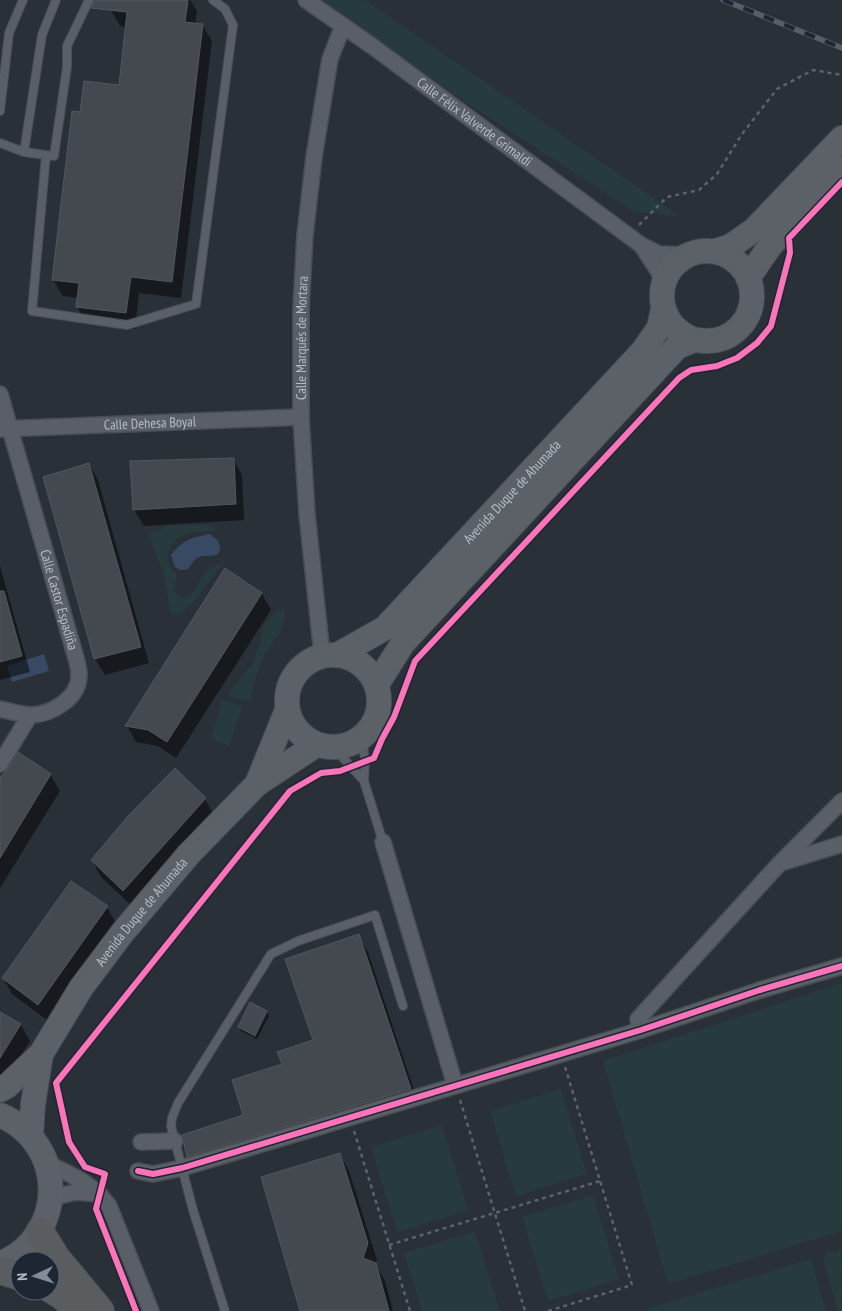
<svg xmlns="http://www.w3.org/2000/svg" width="842" height="1311" font-family="'PT Sans Narrow',sans-serif">
<style>
.green{fill:#273a3e}
.water{fill:#384963}
.shadow{fill:#0007}
.building{fill:#444950;stroke:#52575f}
.lines{fill:none;stroke-linecap:round;stroke-linejoin:round}
.service-casing{stroke:#484c53;stroke-width:10}
.minor-casing{stroke:#484c53;stroke-width:18}
.primary-casing{stroke:#484c55;stroke-width:26}
.motorway-casing{stroke:#474c53;stroke-width:30}
.path{stroke:#5d636a;stroke-width:2.5;stroke-dasharray:4 4;stroke-linecap:butt}
.service{stroke:#5a5e66;stroke-width:8}
.minor{stroke:#5a5e66;stroke-width:15}
.primary{stroke:#5c6168;stroke-width:24}
.motorway{stroke:#5a5d60;stroke-width:28}
.rail-casing{stroke:#595d64;stroke-width:5.5}
.rail{stroke:#1d2633;stroke-width:4;stroke-dasharray:11;stroke-linecap:butt}
.cycleway-casing{stroke:#1d2633;stroke-width:9}
.cycleway{stroke:#fb73b8;stroke-width:6}
.labels{text-anchor:middle;dominant-baseline:central;stroke-width:4.5;stroke-linejoin:round;paint-order:stroke}
.street-label{font-size:14px;fill:#b4bcc9;stroke:#1d2633}
</style>
<rect width="100%" height="100%" fill="#2a3038"/>
<path class="green" d="M308 0H365L680 216 635 212Z
M216 525 215 531C199 531 180 531 170 547 168 551 168 558 168 563L177 575 173 591 181 599 192 594 206 571 225 560 193 603 180 614 171 615 164 575 149 534 168 526Z
M285 607C287 631 271 642 262 660 256 673 254 689 250 702L230 697 231 689 251 666 260 643 263 627 275 613Z
M222 700 242 707 229 746 211 738Z
M842 983V1231L668 1284 603 1061Z
M561 1089 587 1174 516 1196 490 1111Z
M442 1125 468 1210 397 1232 371 1147Z
M593 1195 619 1279 548 1301 522 1217Z
M475 1231 500 1311H422L404 1253Z
M841 1246 842 1311H838L823 1258 828 1250 836 1253Z
M811 1259 826 1311H649V1308Z"/>
<path class="water" d="M209 534C214 537 218 539 220 546 222 560 205 554 199 557 194 559 191 565 188 569L181 570 175 567 171 555C183 540 190 538 209 534Z
M44 654 49 671 12 682 7 666Z"/>
<path class="shadow" d="M112 0H190L197 11 195 24 202 25 212 41 181 298 139 293 135 329 87 323 77 307 79 298 63 296 53 280 81 114 120 86 127 27 120 26 111 10Z
M233 459 242 475 244 520 144 526 134 510Z
M89 464 98 480 149 663 105 675 95 659 45 478Z
M0 566 30 672 0 680Z
M225 570 262 594 271 610 176 758 158 746 136 742 127 726Z
M9 770 50 774 60 791 0 888V779L3 774Z
M205 799 214 815 132 906 101 877 92 860Z
M107 907 116 923 47 1020 12 994 3 978Z
M358 936 368 952 419 1105 197 1172 188 1156 245 1116 283 1065 314 1041Z
M250 1004 267 1012 269 1016 257 1039 241 1031 239 1027Z
M0 1013 21 1025 30 1041 0 1088Z
M340 1155 349 1171 377 1260 375 1264 385 1281 393 1311H302Z"/>
<path class="building" d="M95 0H188L185 22 203 24 172 282 131 277 126 313 76 307 79 283 52 280 72 111 80 112 84 81 119 85 127 12 91 8Z
M234 458 236 504 133 510 130 461Z
M89 463 141 647 94 659 43 477Z
M225 568 262 593 167 742 148 730 125 726Z
M0 591H4L22 656 0 662Z
M18 752 51 774 0 858V777L8 769Z
M175 768 206 798 123 891 91 860 129 815Z
M71 881 108 906 38 1005 2 978Z
M359 934 411 1089 187 1157 182 1135 243 1115 232 1080 282 1064 277 1052 313 1040 285 959Z
M250 1002 267 1011 255 1036 238 1027Z
M0 1012 21 1024 0 1058Z
M340 1153 368 1243 363 1258 376 1263 389 1311H300L261 1177Z"/>
<g class="lines">
<defs>
<path id="service" d="M89 0 67 46V67L54 156 46 155 32 311 127 325 196 304 233 25 225 9 213 0
M0 111 9 33 23 0
M0 143 24 152 46 155
M24 152 42 35 56 0
M334 748 364 781 365 761 362 737
M364 781 383 842
M225 1311 193 1210 171 1126 172 1118 178 1103 271 954 298 941 375 915 403 1006"/>
<g id="minor">
<path id="s1" d="M306 0 372 46 641 245 659 254 686 255"/>
<path d="M642 246 657 269 664 282"/>
<path id="s2" d="M0 394 76 658C77 663 79 669 79 674 80 698 52 714 31 715 21 715 10 711 0 709"/>
<path id="s3" d="M0 429 301 417"/>
<path id="s4" d="M322 655 307 514 301 417V308L305 235 314 157 330 59 343 26"/>
<path d="M0 764 30 715"/>
<path d="M383 842 455 1085"/>
<path d="M784 862 842 844"/>
<path d="M641 1030 638 1019 781 862 842 801"/>
<path d="M141 1142 175 1141"/>
<path d="M47 1163C73 1176 91 1182 109 1206L151 1311"/>
<path d="M138 1171 153 1174 182 1168 641 1030 760 990 842 966"/>
<path d="M50 1198 76 1192 100 1194"/>
</g>
<g id="primary">
<circle cx="707" cy="296" r="45"/>
<path d="M716 251 731 246 754 230 842 138"/>
<path d="M748 278 770 246 842 169"/>
<path id="s5" d="M339 654 385 628 643 351 659 328 663 309"/>
<circle cx="333" cy="701" r="46"/>
<path d="M377 684 403 643 677 347 694 340"/>
<path d="M257 784 287 710"/>
<path id="s6" d="M0 1090 7 1086 41 1054 81 988 123 932 189 854 257 784 316 745"/>
<path d="M0 1115C67 1143 68 1236 0 1264"/>
<path d="M31 1135 33 1104 41 1054"/>
</g>
<path id="motorway" d="M40 1232 56 1258 100 1311
M0 1270 20 1276
M50 1288 63 1296 79 1311"/>
</defs>
<use href="#service" class="service-casing"/>
<use href="#minor" class="minor-casing"/>
<use href="#primary" class="primary-casing"/>
<use href="#motorway" class="motorway-casing"/>
<path class="path" d="M639 225 667 197 699 190 717 174 742 134 777 89 813 70 842 75
M460 1100 525 1311
M354 1131 410 1311
M389 1245 600 1181
M548 1311 632 1285 565 1067"/>
<use href="#service" class="service"/>
<use href="#minor" class="minor"/>
<use href="#primary" class="primary"/>
<use href="#motorway" class="motorway"/>
<defs>
<path id="rail" d="M723 0 842 48"/>
</defs>
<use href="#rail" class="rail-casing"/>
<use href="#rail" class="rail"/>
<defs>
<path id="cycleway" d="M138 1171 153 1174 182 1168 641 1030 760 990 842 966
M136 1311 96 1209 105 1174 85 1167 69 1142 56 1083 290 791 321 773 340 771 374 758 382 739 394 717 415 661 679 378 691 370 717 366 737 358 757 343 771 326 790 253 789 238 842 182"/>
</defs>
<use href="#cycleway" class="cycleway-casing"/>
<use href="#cycleway" class="cycleway"/>
</g>
<g class="labels">
<g class="street-label">
<text stroke="none"><textPath href="#s1" startOffset="208">Calle Félix Valverde Grimaldi</textPath></text>
<text stroke="none"><textPath href="#s4" startOffset="318">Calle Marqués de Mortara</textPath></text>
<text stroke="none"><textPath href="#s3" startOffset="150">Calle Dehesa Boyal</textPath></text>
<text stroke="none"><textPath href="#s5" startOffset="239">Avenida Duque de Ahumada</textPath></text>
<text stroke="none"><textPath href="#s2" startOffset="214">Calle Castor Espadiña</textPath></text>
<text stroke="none"><textPath href="#s6" startOffset="229">Avenida Duque de Ahumada</textPath></text>
</g>
</g>
<g transform="translate(35 1276) rotate(266)"><circle r="24" fill="#1d2633" stroke="#59626f"/>
<path d="M0-4L9 19L0 12L-9 19Z" fill="#848b96"/>
<text y="-8" font-size="14" font-weight="bold" text-anchor="middle" fill="#b4bcc9">N</text>
</g>
</svg>
